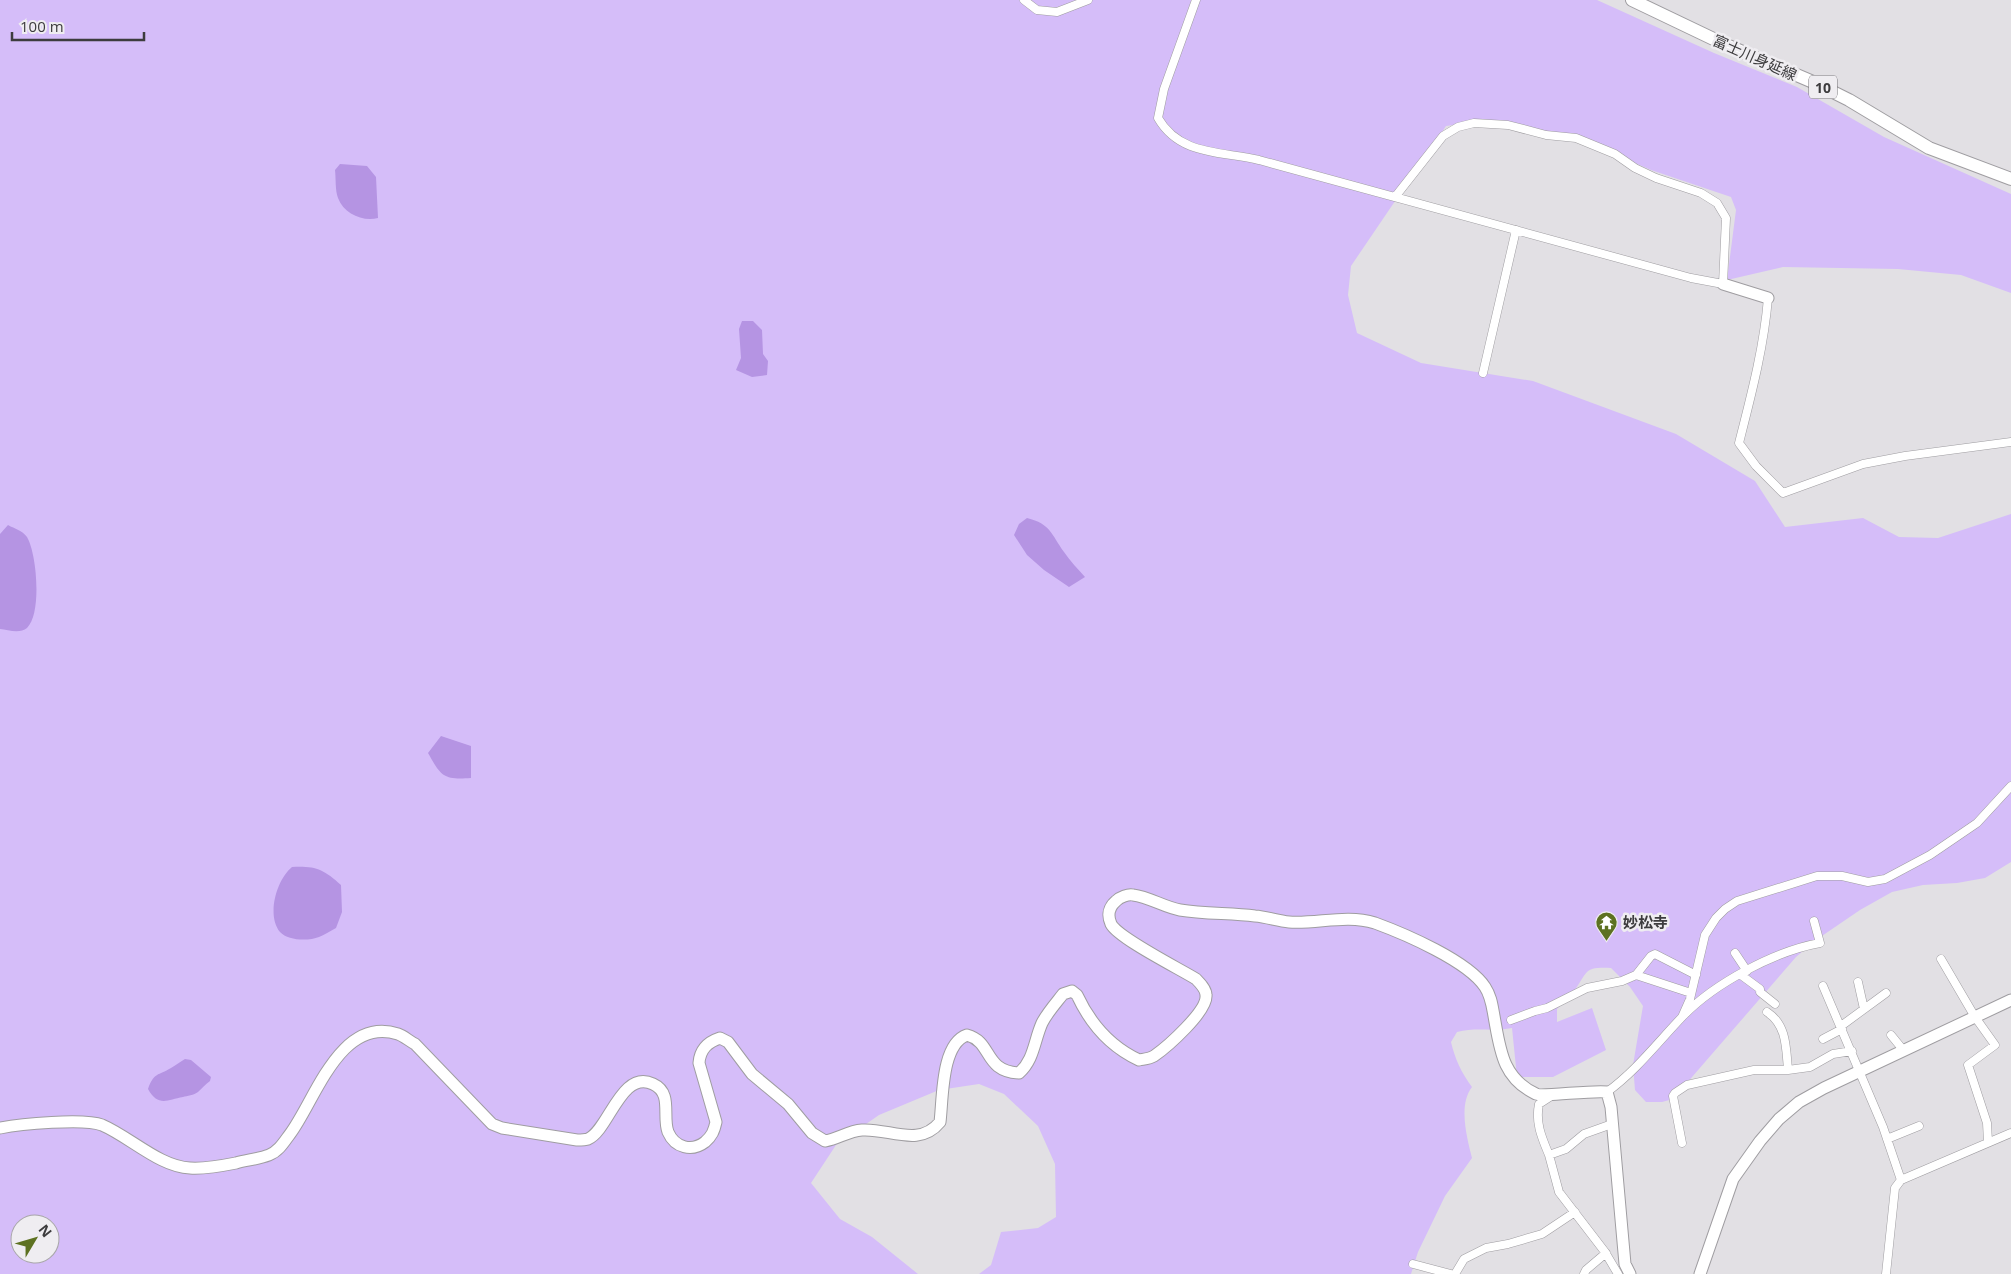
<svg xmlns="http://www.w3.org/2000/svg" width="2011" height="1274" font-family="'Open Sans','Noto Sans JP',sans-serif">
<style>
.green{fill:#d5bdf9;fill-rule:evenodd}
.water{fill:#b594e3}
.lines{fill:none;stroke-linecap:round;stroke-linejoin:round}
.street-casing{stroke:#9f9da1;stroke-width:9}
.secondary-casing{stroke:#9f9da1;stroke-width:13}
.primary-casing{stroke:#9f9da1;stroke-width:14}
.street{stroke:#fff;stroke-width:8}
.secondary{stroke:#fff;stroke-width:11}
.primary{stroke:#fff;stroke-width:12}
.labels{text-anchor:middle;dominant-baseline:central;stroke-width:5;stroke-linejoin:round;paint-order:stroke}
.shield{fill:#efedf1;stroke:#727174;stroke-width:1}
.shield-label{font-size:14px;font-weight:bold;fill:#3d3c3e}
.street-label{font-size:15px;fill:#3d3c3e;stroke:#efedf1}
.poi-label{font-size:15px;font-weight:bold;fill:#3d3c3e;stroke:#efedf1;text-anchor:start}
</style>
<rect width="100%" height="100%" fill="#e2e0e4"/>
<path class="green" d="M0 0H1597L1714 53 1797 87 1884 137 2011 194V293L1961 275 1898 269 1783 267 1727 280 1736 210 1731 197 1651 170 1578 138 1539 132 1489 120 1446 126 1351 266 1348 295 1357 333 1421 363 1533 381 1676 434 1755 481 1785 527 1863 518 1899 537 1938 538 2011 514V862L1985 878 1957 883 1923 885 1892 892 1860 910 1816 940 1796 957 1673 1099 1662 1102H1646L1635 1090 1633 1065 1643 1006 1630 987 1611 968C1583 967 1589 971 1574 991 1569 997 1563 1003 1557 1009V1022L1592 1008 1606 1050 1553 1077H1517L1512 1028C1493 1032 1476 1027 1457 1032L1451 1042C1455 1059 1461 1072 1472 1087 1458 1105 1467 1138 1472 1158L1445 1196 1418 1252 1411 1274H979L991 1265 1001 1232 1038 1228 1056 1217 1055 1164 1038 1126 1004 1094 979 1084 939 1090 879 1115 836 1145 811 1183 840 1219 872 1237 918 1274H0ZM20 1224H50V1254H20Z"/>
<path class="water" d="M340 164 367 166 376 177 378 218C363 222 344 214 338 198 335 190 336 178 335 170Z
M742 321H753L762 330 763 354 768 361 767 375 752 377 736 370 741 358 739 329Z
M1027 518C1051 524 1051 534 1064 552 1070 561 1078 569 1085 577L1069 587 1044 570 1027 555 1014 535 1019 524Z
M8 525C15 529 22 530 27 537 37 554 42 614 27 628 20 634 8 630 0 629V534Z
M441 736 471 746V778C443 780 441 776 428 753Z
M292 867C316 866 323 869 341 885L342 912 336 928C330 931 324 935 319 937 309 941 288 941 280 932 266 915 277 879 292 867Z
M185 1059 191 1060 211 1077 210 1081C205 1085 202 1088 198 1092 194 1095 187 1096 183 1097 167 1100 158 1107 148 1089 154 1072 158 1076 171 1068 176 1065 180 1062 185 1059Z"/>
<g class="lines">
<defs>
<path id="street" d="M1024 0 1037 10 1057 12 1088 0
M1196 0 1164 89 1158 118C1180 156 1221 151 1259 160L1691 278 1723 284 1726 218 1717 203 1701 193 1656 178 1635 168 1615 154 1576 138 1546 135 1508 125 1474 123 1458 127 1443 136 1395 197
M1768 298C1764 347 1751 396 1739 443L1756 466 1783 493 1863 464 1905 456 2011 442
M1483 373 1516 230
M1735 953 1747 971
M1941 959 1975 1017 1995 1045 1968 1065 1987 1123 1988 1142
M1636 975 1691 993
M1741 975 1760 989V992L1775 1004
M1858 982 1864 1009
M1823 986 1883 1127 1901 1180
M1767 1012C1787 1025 1786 1048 1788 1070
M1682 1017 1690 999 1705 935 1716 918 1725 909 1737 901 1817 876H1842L1868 882 1885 879 1930 855 1977 823 2011 786
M1511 1020 1535 1011 1547 1008 1587 988 1622 981 1636 975 1651 956 1655 954 1696 975
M1841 1026 1886 993
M1891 1035 1904 1051
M1823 1039 1842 1029
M1607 1092C1636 1071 1658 1042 1683 1016 1715 983 1775 951 1820 943L1814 921
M1612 1124 1584 1134 1566 1149 1549 1155 1559 1192 1605 1252 1618 1274
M1887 1139 1919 1126
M1682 1143 1673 1096 1675 1093 1687 1085 1754 1070H1788L1810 1067 1833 1054 1852 1051
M1549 1155C1542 1138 1535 1123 1539 1104L1553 1095
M1413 1264 1451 1274
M1455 1274 1464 1259 1486 1248 1508 1244 1542 1234 1575 1212
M1584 1274 1586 1270 1606 1253
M1886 1274 1895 1188 1901 1180 2011 1133"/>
<path id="secondary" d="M1723 284 1768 298
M0 1128C20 1124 84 1118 102 1125 130 1137 160 1167 190 1168 205 1169 221 1166 236 1163 246 1160 259 1159 269 1155 279 1151 284 1142 290 1134 315 1101 340 1015 398 1034 404 1036 409 1041 415 1044L492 1124 502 1128 577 1140C580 1140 585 1140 588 1139 609 1130 621 1069 653 1084 673 1093 662 1116 668 1132 675 1148 692 1152 705 1142 712 1136 714 1131 716 1122L699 1063C700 1049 708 1042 720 1038L728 1042 752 1074 788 1104 812 1133 825 1141C838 1139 848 1131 862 1130 889 1128 919 1148 940 1122 943 1098 941 1044 967 1035 993 1042 983 1071 1019 1073 1034 1060 1034 1041 1042 1023 1047 1013 1056 1003 1063 994L1072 991 1077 995C1090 1023 1111 1047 1139 1060 1144 1059 1149 1059 1154 1056 1167 1047 1208 1011 1206 995 1206 989 1200 983 1196 979 1180 969 1118 938 1111 924 1107 915 1109 907 1116 901 1120 897 1128 894 1133 895 1149 897 1164 907 1180 910 1204 914 1231 913 1255 916 1267 917 1278 921 1289 922 1318 924 1346 914 1375 923 1405 934 1468 961 1485 987 1491 996 1492 1005 1494 1016 1500 1049 1502 1078 1536 1094 1542 1097 1592 1090 1607 1092L1611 1107 1625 1264 1630 1274
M1700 1274 1733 1179 1760 1141 1779 1119 1799 1102 1824 1088 2011 1000"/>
<path id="primary" d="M1632 0 1724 44 1813 82 1849 100 1929 148 2011 179"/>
</defs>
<use href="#street" class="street-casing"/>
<use href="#secondary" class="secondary-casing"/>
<use href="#primary" class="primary-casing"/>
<use href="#street" class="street"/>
<use href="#secondary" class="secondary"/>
<use href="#primary" class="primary"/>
</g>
<defs>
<symbol id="temple-pin" viewBox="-11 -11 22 30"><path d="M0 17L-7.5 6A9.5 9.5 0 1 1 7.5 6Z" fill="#5d7121" stroke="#efedf1"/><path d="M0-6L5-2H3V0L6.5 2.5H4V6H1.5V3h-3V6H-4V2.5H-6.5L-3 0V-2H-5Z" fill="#fff"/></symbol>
</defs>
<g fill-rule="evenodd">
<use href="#temple-pin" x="1594" y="910" width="25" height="34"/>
</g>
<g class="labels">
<rect class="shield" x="1809" y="75.5" width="28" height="23" rx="4"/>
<g class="shield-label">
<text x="1823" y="87">10</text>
</g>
<g class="street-label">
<text transform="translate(1755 57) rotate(24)">富士川身延線</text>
</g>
<g class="poi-label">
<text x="1623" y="922">妙松寺</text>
</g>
</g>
<g transform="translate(35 1239) rotate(52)"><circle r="24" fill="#efedf1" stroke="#a8a6a9"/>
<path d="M0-4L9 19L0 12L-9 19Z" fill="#5d7121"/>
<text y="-8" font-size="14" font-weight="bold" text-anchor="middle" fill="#3d3c3e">N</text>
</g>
<path d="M12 32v8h132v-8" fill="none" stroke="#3d3c3e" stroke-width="2.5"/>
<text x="20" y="32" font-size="15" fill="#3d3c3e" stroke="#efedf1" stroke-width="4" paint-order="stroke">100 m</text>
</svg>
